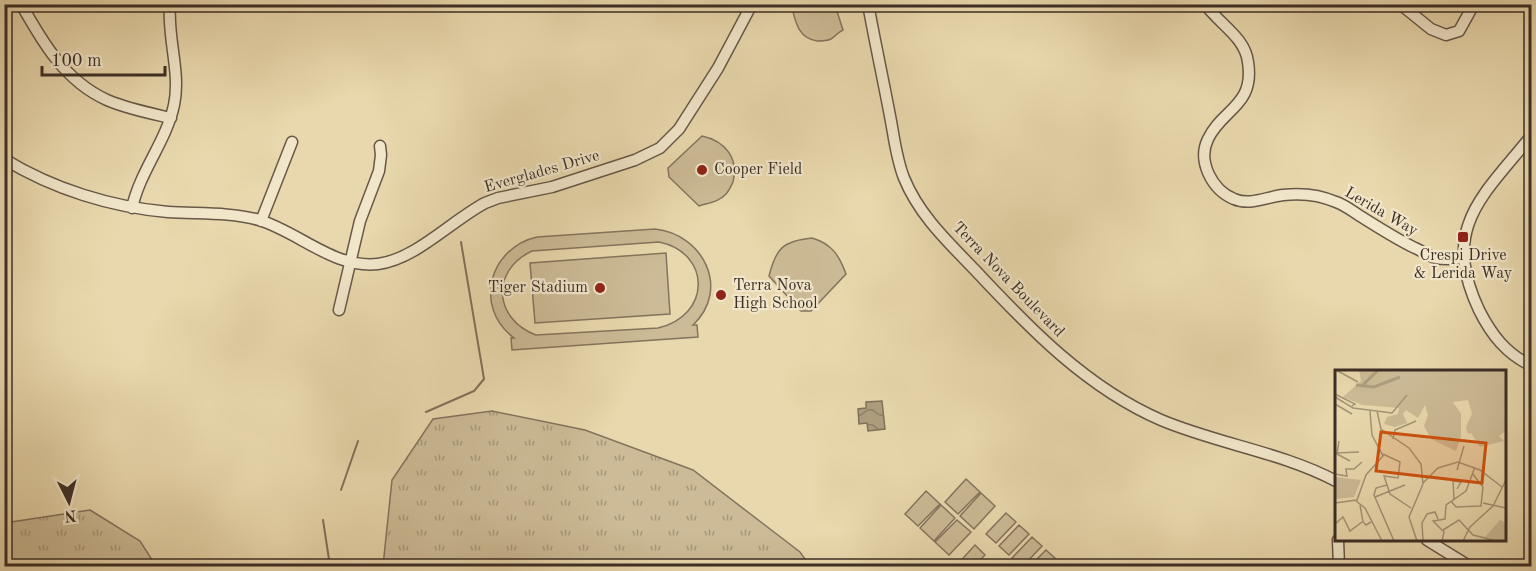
<svg xmlns="http://www.w3.org/2000/svg" width="1536" height="571" font-family="'Old Standard TT',serif">
<style>
.grass{fill:url(#grass-tufts);stroke:#84745e;stroke-width:1.5}
.garden{fill:#ccbb96;stroke:#84745e;stroke-width:1.5;fill-rule:evenodd}
.water{fill:url(#water-waves);stroke:#80715b;stroke-width:1.5}
.lines{fill:none;stroke-linecap:round;stroke-linejoin:round}
.stream{stroke:#80715b;stroke-width:2}
.minor-casing{stroke:#675848;stroke-width:13}
.minor{stroke:#f1e6ca;stroke-width:10}
.poi-dot{fill:#8f2418;stroke:#f1e6ca;stroke-width:2}
.labels{text-anchor:middle;dominant-baseline:central;stroke-width:4.5;stroke-linejoin:round;paint-order:stroke}
.poi-label{font-size:16px;fill:#3c2e26;stroke:#f1e6ca;text-anchor:start}
.street-label{font-size:16px;fill:#3c2e26;stroke:#f1e6ca}
.inset-river{fill:none;stroke:#ae9e7f;stroke-width:3}
.inset-road{fill:none;stroke:#a49477;stroke-width:1.5}
.view{fill:#ce5310;fill-opacity:0.15;stroke:#ce5310;stroke-width:3}
.inset-edge{fill:none;stroke:#3c2e26;stroke-width:3}
</style>
<defs>
<pattern id="grass-tufts" width="24" height="20" patternUnits="userSpaceOnUse" patternTransform="scale(1.5)"><rect width="24" height="20" fill="#ccbb96"/><path d="M3 7l-1-3M5 7V3M7 7l1-3M15 17l-1-3M17 17v-4M19 17l1-3" fill="none" stroke="#a7987a"/></pattern>
<pattern id="water-waves" width="16" height="10" patternUnits="userSpaceOnUse" patternTransform="scale(1.5)"><rect width="16" height="10" fill="#ae9e7f"/><path d="M0 5q4-4 8 0t8 0" fill="none" stroke="#8f8168"/></pattern>
</defs>
<rect width="100%" height="100%" fill="#e9d8ad"/>
<filter id="stains"><feTurbulence type="fractalNoise" baseFrequency=".00333" numOctaves="4"/><feColorMatrix values="0 0 0 0 .2 0 0 0 0 .09 0 0 0 0 .02 0 0 0 .5 -.17"/></filter>
<radialGradient id="worn" r=".72"><stop offset=".6" stop-color="#630" stop-opacity="0"/><stop offset="1" stop-color="#630" stop-opacity=".3"/></radialGradient>
<path class="grass" d="M492 411 585 430 693 470 800 552 810 566H383L392 480 433 419Z
M90 510 140 541 156 566H5V523Z"/>
<path class="garden" d="M804 5H835L843 30C838 32 835 37 831 39 827 41 821 41 817 41 799 38 796 24 792 8Z
M702 136C725 141 739 158 733 182 731 186 729 191 726 194 719 202 708 203 699 206L669 177 668 168Z
M655 229C703 234 731 289 693 325H697L698 337 512 350 511 338H514C473 307 489 248 537 237ZM659 242C712 253 711 316 658 328L536 335C494 319 490 271 532 251Z
M812 238C832 244 839 255 846 274L811 311H801L769 276C776 248 783 241 812 238Z
M666 253 670 314 535 323 530 263Z
M966 479 980 492 958 514 945 502Z
M926 491 940 504 918 526 905 514Z
M981 493 995 506 974 529 960 516Z
M941 505 955 518 934 541 920 528Z
M1006 513 1016 522 996 543 986 534Z
M957 520 971 532 949 555 935 542Z
M1019 525 1029 534 1009 555 999 546Z
M1032 537 1042 546 1023 566H1021L1012 558Z
M975 545 985 555 974 566H956Z
M1046 550 1056 559 1048 566H1030Z"/>
<path class="water" d="M882 401 885 429 868 431 867 423 859 424 858 409 866 408V402Z"/>
<g class="lines">
<path class="stream" d="M426 412 474 391 484 379 461 242
M341 490 358 441
M323 520 330 566"/>
<defs>
<path id="minor" d="M21 4C43 43 65 81 107 100 128 109 149 113 171 118
M868 4C875 42 883 79 890 116 894 136 896 158 904 178 919 215 948 242 975 270 1029 328 1087 388 1161 420 1218 444 1281 452 1336 481
M1205 4C1219 24 1245 37 1248 62 1255 106 1222 109 1208 139 1197 161 1212 190 1234 199 1250 206 1266 197 1283 195 1300 193 1320 195 1336 202 1345 205 1352 211 1360 216 1378 227 1396 239 1415 248 1422 251 1429 256 1436 258 1444 260 1454 259 1463 258
M1400 4 1431 29 1446 35 1459 31 1474 4
M1532 135C1483 196 1440 227 1479 310 1491 334 1506 354 1532 366
M4 159C53 189 111 207 168 212 198 214 230 212 259 220 299 232 334 269 378 264 416 259 451 221 485 203L498 198 552 187 635 160 660 148 679 129 718 68 752 4
M132 208C140 171 166 142 174 105 181 72 167 38 170 4
M261 221 292 142
M339 310 360 221 379 171 381 155 380 146
M1338 540 1339 566
M1427 540 1469 566"/>
</defs>
<use href="#minor" class="minor-casing"/>
<use href="#minor" class="minor"/>
</g>
<g class="poi-dot">
<circle cx="702" cy="170" r="6"/>
<rect x="1457" y="231" width="12" height="12" rx="3"/>
<circle cx="600" cy="288" r="6"/>
<circle cx="721" cy="295" r="6"/>
</g>
<g class="labels">
<g class="poi-label">
<text x="714" y="170">Cooper Field</text>
<text x="1463" y="256" text-anchor="middle">Crespi Drive<tspan x="1463" dy="18">&amp; Lerida Way</tspan></text>
<text x="733" y="286">Terra Nova<tspan x="733" dy="18">High School</tspan></text>
<text x="588" y="288" text-anchor="end">Tiger Stadium</text>
</g>
<g class="street-label">
<text transform="translate(542 172) rotate(-16)">Everglades Drive</text>
<text transform="translate(1381 212) rotate(30)">Lerida Way</text>
<text transform="translate(1008 280) rotate(46)">Terra Nova Boulevard</text>
</g>
</g>
<g transform="translate(1335 370)">
<rect width="171" height="171" fill="#e9d8ad"/>
<path d="M24 0H171V61L164 66 169 71 145 77 136 63 133 64 131 57 137 44 133 30 118 32 126 44V67L121 81 96 69 89 56 93 45 90 35 83 48 71 40 68 44 72 53 60 57 49 54 52 47 63 44 64 38 27 35 8 27 26 11Z" fill="#ccbb96"/>
<path d="M0 107 26 110 19 127 0 129ZM165 150 171 153V171L149 168Z" fill="#ccbb96"/>
<path class="inset-river" d="M21 15 39 17 65 7M28 15 43 0"/>
<path class="inset-road" d="M1 0 23 12M0 24 20 34 17 36M0 27 18 38 57 43 72 25M0 34 17 44M42 41 46 59 74 78 86 94 88 114 74 147 82 171M58 69 60 60 81 51M4 71 2 84 15 91M1 83 24 82M48 84 65 92 63 108 49 106 55 124 76 138M122 100 129 76M0 104 12 106 11 99H19L27 92M88 113 103 98 123 92 145 100 167 117M52 115 41 118 39 125 59 171M40 127 70 115M119 129 118 111 126 112 122 119M21 131 30 138 47 171M116 131 121 137 146 136 148 117 137 103M0 133 22 130 31 105 48 86 37 65 35 41M148 133 171 138M25 135 28 152 31 155 36 152M0 154 8 147 15 161 27 152M108 160 124 150 138 165 162 171M88 171 87 153 92 144 100 142 103 149M107 171 109 162 98 151 110 149 111 135 131 121 140 97M128 171 135 157 158 136 171 110"/>
<path class="view" d="M46 62 151 73 147 113 41 101Z"/>
<rect width="171" height="171" class="inset-edge"/>
</g>
<rect width="1536" height="571" fill="none" stroke="#e9d8ad" stroke-width="24"/>
<rect x="6" y="6" width="1524" height="559" fill="none" stroke="#3c2e26" stroke-width="3"/>
<rect x="12" y="12" width="1512" height="547" fill="none" stroke="#3c2e26" stroke-width="1.5"/>
<g transform="translate(69 502) rotate(174)" stroke="#f1e6ca" stroke-width="4.5" paint-order="stroke">
<path d="M0-4.5L10 22L0 15L-10 22Z" fill="#3c2e26"/>
<text y="-9" font-size="16" font-weight="bold" text-anchor="middle" fill="#3c2e26">N</text>
</g>
<path d="M42 66v9h123v-9" fill="none" stroke="#3c2e26" stroke-width="3"/>
<text x="51" y="66" font-size="18" fill="#3c2e26" stroke="#f1e6ca" stroke-width="4.5" paint-order="stroke">100 m</text>
<rect width="100%" height="100%" filter="url(#stains)"/>
<rect width="100%" height="100%" fill="url(#worn)"/>
</svg>
